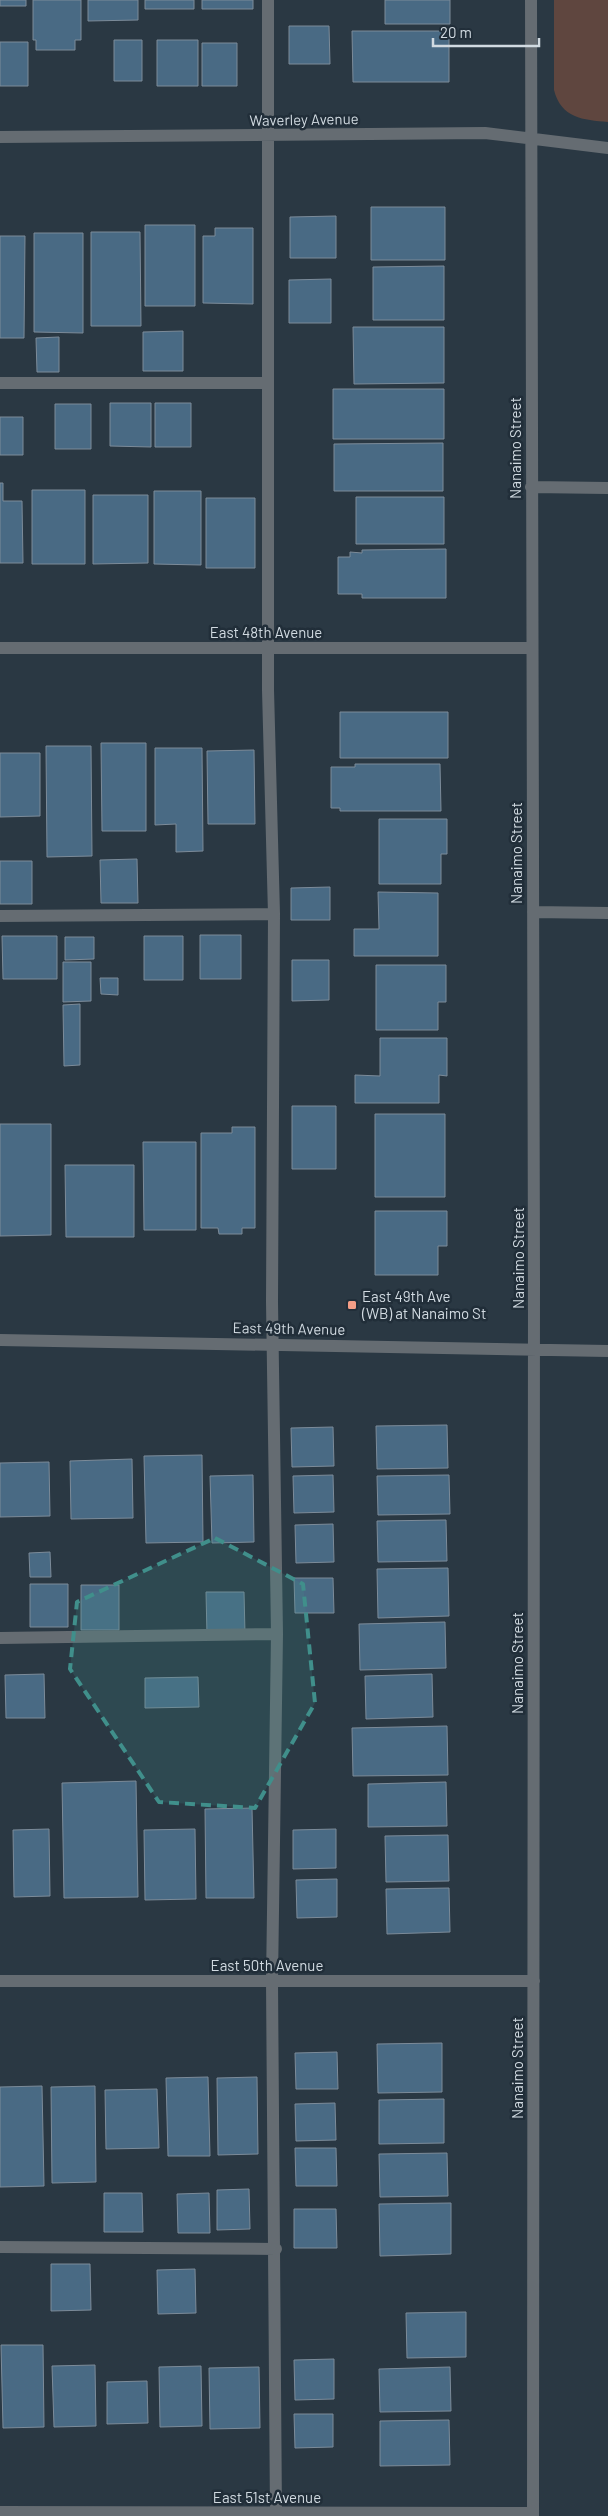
<svg xmlns="http://www.w3.org/2000/svg" width="608" height="2516" font-family="Barlow,sans-serif">
<style>
.green{fill:#5f463f}
.building{fill:#496a84;stroke:#7c8b99}
.lines{fill:none;stroke-linecap:round;stroke-linejoin:round}
.minor{stroke:#656c72;stroke-width:12}
.marked{fill:#408f8b;fill-opacity:0.2;stroke:#408f8b;stroke-width:4;stroke-dasharray:10 6;stroke-linejoin:round}
.poi-dot{fill:#f49e87;stroke:#212e39;stroke-width:2}
.labels{text-anchor:middle;dominant-baseline:central;stroke-width:5;stroke-linejoin:round;paint-order:stroke}
.street-label{font-size:15px;fill:#d1dae1;stroke:#212e39}
.poi-label{font-size:15px;fill:#d1dae1;stroke:#212e39;text-anchor:start}
</style>
<rect width="100%" height="100%" fill="#2a3843"/>
<path class="green" d="M554 0H608V122C583 120 561 118 554 90Z"/>
<path class="building" d="M0 0H26V6H0Z
M33 0H81V40H75V50H36V40H33Z
M88 0H138V20L88 21Z
M145 0H194V9H145Z
M202 0H253V9H202Z
M385 0H450V24H385Z
M289 26H329L330 64H289Z
M352 31H449V82H353Z
M114 40H142V81H114Z
M157 40H198V86H157Z
M0 42H28V86H0Z
M202 43H237V86H202Z
M371 207H445V260H371Z
M336 216V258H290V217Z
M145 225H195V306H145Z
M215 228H253V304L203 303V236H215Z
M91 232H140L141 326H91Z
M34 233H83V333L34 332Z
M0 236H25L24 338H0Z
M444 266V320H373V267Z
M331 279V323H289V280Z
M353 327H444V383L354 384Z
M183 331V371H143V332Z
M59 337V372H37L36 338Z
M333 389H444V439H333Z
M110 403H151V447L110 446Z
M155 403H191V447H155Z
M55 404H91V449H55Z
M0 417H23V455H0Z
M443 443V491H334V444Z
M0 483H3V501H22L23 563H0Z
M32 490H85V564H32Z
M154 491H201V565L154 564Z
M93 495H148V563L93 564Z
M356 497H444V544H356Z
M206 498H255V568H206Z
M446 549V598H362V594H338V557H350V552L362 553V550Z
M340 712H448V758H340Z
M101 743H146V831H102Z
M46 746H91L92 856 47 857Z
M155 748H202L203 851 176 852V824L155 825Z
M254 750 255 824H208L207 751Z
M0 753H40V816L0 817Z
M355 764H440L441 811H340V808H331V767H355Z
M379 819H447V854H441V884H379Z
M137 859 138 903H101L100 860Z
M0 861H32V904H0Z
M330 887V920H291V888Z
M378 892 438 893V956H354V929H379Z
M200 935H241V979H200Z
M2 936H57V979H3Z
M144 936H183V980H144Z
M65 937H94V959L65 960Z
M292 960H329V1000L292 1001Z
M63 962H91V1001L63 1002Z
M376 965H446V1002H438V1030H376Z
M100 978H118V995L101 994Z
M80 1004V1065L64 1066 63 1005Z
M380 1038H447V1076L439 1075V1103H355V1075L380 1076Z
M292 1106H336V1169H292Z
M375 1114H445V1197H375Z
M0 1124H51V1235L0 1236Z
M232 1127H255V1228H242V1234H219L218 1228H201V1133H232Z
M143 1142H196V1230H144Z
M65 1165H134V1237H66Z
M375 1211H447V1246H438V1275H375Z
M447 1425 448 1468 377 1469 376 1426Z
M333 1427 334 1466 292 1467 291 1428Z
M202 1455 203 1542 146 1543 144 1456Z
M132 1459 133 1518 71 1519 70 1461Z
M49 1462 50 1516 0 1517V1463Z
M253 1475 254 1542 212 1543 210 1476Z
M333 1475 334 1512 294 1513 293 1476Z
M449 1475 450 1514 378 1515 377 1476Z
M446 1520 447 1561 378 1562 377 1521Z
M333 1524 334 1562 296 1563 295 1525Z
M50 1552 51 1577H30L29 1553Z
M448 1568 449 1616 378 1618 377 1569Z
M294 1578H333L334 1613H295Z
M30 1584H68V1627H30Z
M81 1585H119V1630H81Z
M206 1592H244L245 1634 207 1635Z
M445 1622 446 1668 360 1670 359 1624Z
M44 1674 45 1718H6L5 1675Z
M432 1674 433 1717 366 1719 365 1676Z
M198 1677 199 1707 145 1708V1678Z
M447 1726 448 1775 353 1776 352 1728Z
M136 1781 138 1897 64 1898 62 1783Z
M446 1782 447 1826 368 1827V1784Z
M252 1808 254 1898H206L205 1809Z
M49 1829 50 1896 14 1897 13 1830Z
M195 1829 196 1899 145 1900 144 1830Z
M336 1829V1868L293 1869V1830Z
M448 1835 449 1881 386 1882 385 1836Z
M337 1879V1917L297 1918 296 1880Z
M449 1888 450 1932 387 1934 386 1889Z
M442 2043V2092L378 2093 377 2044Z
M337 2052 338 2089H296L295 2053Z
M208 2077 210 2156H168L166 2078Z
M257 2077 258 2154 218 2155 217 2078Z
M42 2086 44 2186 0 2187V2087Z
M95 2086 96 2182 52 2183 51 2087Z
M157 2089 159 2148 106 2149 105 2090Z
M444 2099V2143L379 2144V2100Z
M335 2103 336 2140 296 2141 295 2104Z
M295 2148H336L337 2186H296Z
M447 2153 448 2196 380 2197 379 2154Z
M249 2189 250 2229 217 2230V2190Z
M104 2193H142L143 2232H104Z
M209 2193 210 2233H178L177 2194Z
M451 2203V2254L380 2256 379 2204Z
M294 2209H336L337 2248H294Z
M51 2264H90L91 2310 51 2311Z
M195 2269 196 2313 158 2314 157 2270Z
M466 2312V2357L407 2358 406 2313Z
M1 2345H43L44 2427 3 2428Z
M334 2359V2399L295 2400 294 2360Z
M95 2365 96 2426 54 2427 52 2366Z
M201 2366 202 2426 160 2427 159 2367Z
M259 2367 260 2428 210 2429 209 2368Z
M450 2367 451 2411 380 2412 379 2369Z
M147 2381 148 2423 107 2424V2382Z
M294 2414H333V2447L295 2448Z
M449 2420 450 2465 380 2466V2421Z"/>
<g class="lines">
<path class="minor" d="M268 0V690L274 914 272 1302 277 1634 272 1981 276 2516
M531 0 534 1282 533 2516
M0 137 485 133 608 148
M0 383H268
M531 487 608 488
M0 648H532
M533 912 608 913
M0 916 274 914
M0 1340 608 1351
M0 1638 277 1634
M0 1981H534
M0 2247 276 2249
M0 2512 533 2513"/>
</g>
<path class="marked" d="M215 1538 303 1584 315 1703 255 1808 159 1802 70 1669 77 1602Z"/>
<rect class="poi-dot" x="347" y="1300" width="10" height="10" rx="2.5"/>
<g class="labels">
<g class="street-label">
<text transform="translate(304 119) rotate(-1)">Waverley Avenue</text>
<text transform="translate(515 448) rotate(-90)">Nanaimo Street</text>
<text x="266" y="632">East 48th Avenue</text>
<text transform="translate(516 853) rotate(-90)">Nanaimo Street</text>
<text transform="translate(518 1258) rotate(-90)">Nanaimo Street</text>
<text transform="translate(289 1328) rotate(1)">East 49th Avenue</text>
<text transform="translate(517 1663) rotate(-90)">Nanaimo Street</text>
<text x="267" y="1965">East 50th Avenue</text>
<text transform="translate(517 2068) rotate(-90)">Nanaimo Street</text>
<text x="267" y="2497">East 51st Avenue</text>
</g>
<g class="poi-label">
<text x="362" y="1296">East 49th Ave<tspan x="362" dy="17">(WB) at Nanaimo St</tspan></text>
</g>
</g>
<path d="M433 38v8h106v-8" fill="none" stroke="#d1dae1" stroke-width="2.5"/>
<text x="440" y="38" font-size="15" fill="#d1dae1" stroke="#212e39" stroke-width="4" paint-order="stroke">20 m</text>
</svg>
